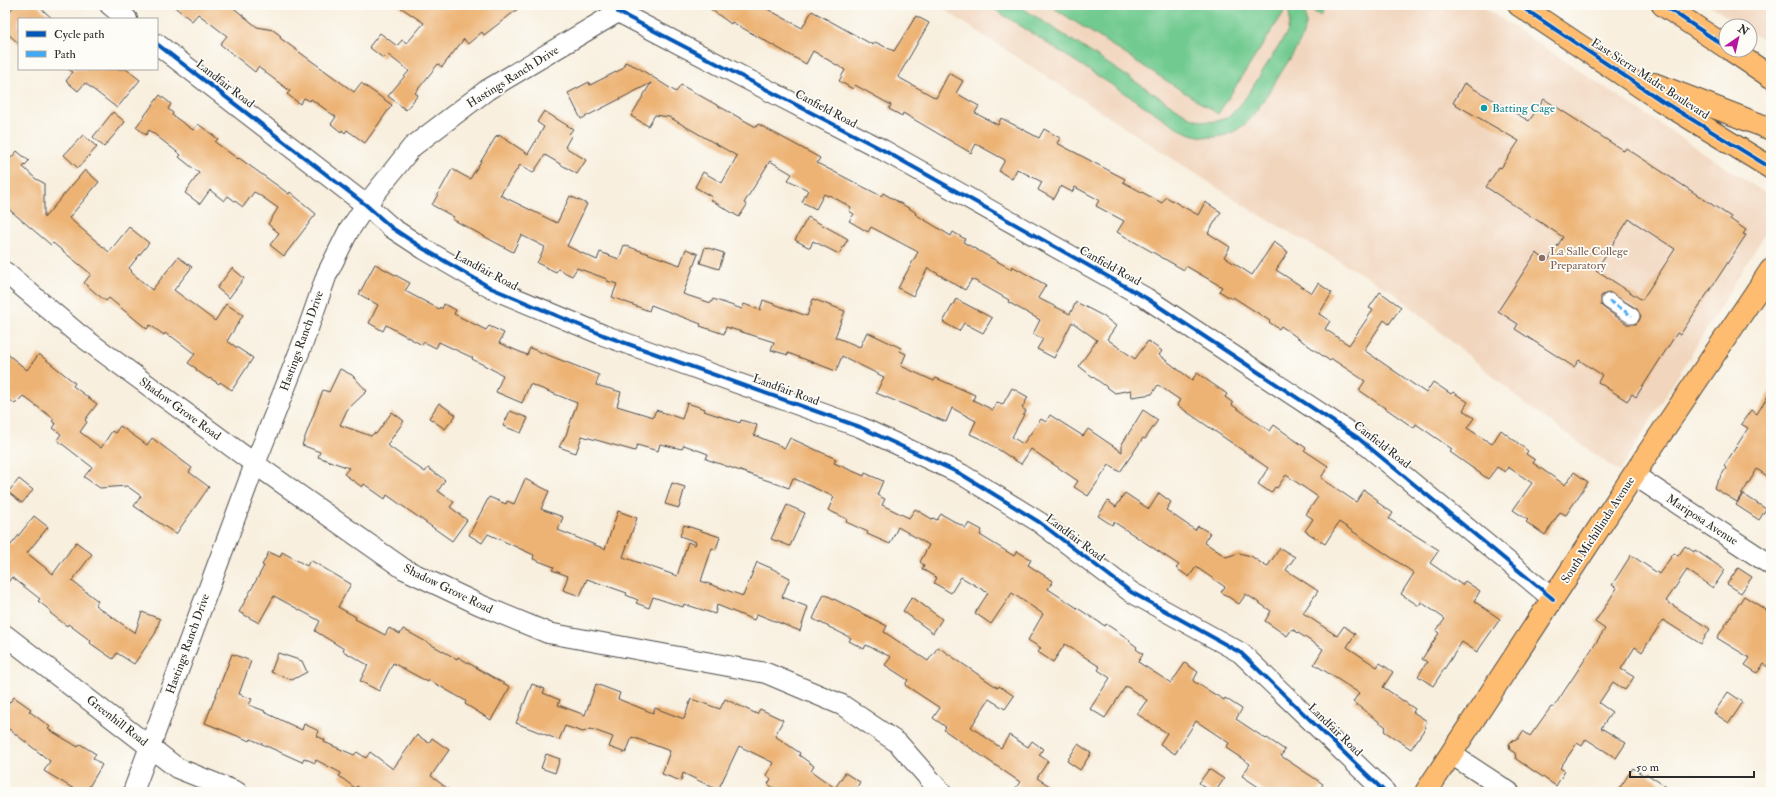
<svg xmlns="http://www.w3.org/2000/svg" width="1776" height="797" font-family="'IM FELL Double Pica',serif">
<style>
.built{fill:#f1d5bd}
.garden{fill:#71ca90;stroke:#4e7a5e}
.building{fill:#edb374;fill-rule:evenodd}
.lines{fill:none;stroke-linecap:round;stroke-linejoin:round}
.pedestrian-casing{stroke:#4a4846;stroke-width:16}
.minor-casing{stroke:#4a4846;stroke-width:22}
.primary-casing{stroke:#4a4846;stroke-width:24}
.pedestrian{stroke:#fff;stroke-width:15}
.minor{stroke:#fff;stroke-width:20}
.primary{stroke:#fdbc6f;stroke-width:22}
.quiet{stroke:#3fa9f5;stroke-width:3;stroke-dasharray:6 3;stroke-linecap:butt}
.cycleway-casing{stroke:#fdfcf7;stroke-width:6}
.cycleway{stroke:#0057b8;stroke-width:4}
.culture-dot{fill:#0f9aa8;stroke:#fdfcf7;stroke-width:1.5}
.education-dot{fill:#8d6e63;stroke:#fdfcf7;stroke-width:1.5}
.labels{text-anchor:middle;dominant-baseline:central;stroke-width:3.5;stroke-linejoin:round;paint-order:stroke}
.street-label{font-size:12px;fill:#2b2b2b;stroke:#fdfcf7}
.culture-label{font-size:12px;fill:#0d838f;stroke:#fdfcf7;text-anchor:start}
.education-label{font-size:12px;fill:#785e54;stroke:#fdfcf7;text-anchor:start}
</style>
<rect width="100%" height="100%" fill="#fdfcf7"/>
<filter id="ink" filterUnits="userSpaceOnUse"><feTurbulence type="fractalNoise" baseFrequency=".025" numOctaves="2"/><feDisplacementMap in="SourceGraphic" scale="8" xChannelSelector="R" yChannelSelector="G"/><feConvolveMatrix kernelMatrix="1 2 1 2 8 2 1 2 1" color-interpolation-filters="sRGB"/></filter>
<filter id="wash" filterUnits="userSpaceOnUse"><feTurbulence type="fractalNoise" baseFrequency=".012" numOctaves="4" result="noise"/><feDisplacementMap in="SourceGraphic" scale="16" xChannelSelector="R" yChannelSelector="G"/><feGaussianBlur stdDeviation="0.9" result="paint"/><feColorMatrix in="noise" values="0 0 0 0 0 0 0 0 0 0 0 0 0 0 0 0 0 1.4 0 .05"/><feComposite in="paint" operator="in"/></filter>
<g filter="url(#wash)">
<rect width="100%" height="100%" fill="#f8efde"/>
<path class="built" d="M937 5H1480L1771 197V224L1619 472 1527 405 1393 292 1256 213Z
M1709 5H1771V45L1750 32V26H1741Z"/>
<path class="garden" d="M988 5H1018L1188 116C1227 134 1241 105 1259 77 1268 62 1278 48 1287 33L1290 21 1288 5H1327L1321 16 1305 6 1306 25 1301 40C1293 55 1283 69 1274 84 1266 95 1259 109 1250 119 1231 140 1203 142 1180 129Z
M1049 5H1273L1284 12 1218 114Z"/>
<g id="blocks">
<path class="building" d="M15 5H37L53 19H19V44L5 31V17Z
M172 5H230L257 27 273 30 281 36 280 38 354 92 361 83 392 105 365 143 347 130 345 133 342 130 341 132 331 124 336 117 311 99 310 101 304 98 300 104 287 94 290 91 258 67 255 72 220 44 227 36 198 14 192 21Z
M397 5H523L484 35 482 32 468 44 464 39 442 67 438 64 415 93 418 95 406 110 388 96 409 71 387 54 383 58 369 47 380 33 397 46 402 40 407 43 424 23Z
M705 5H760L802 28 812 11 873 45 875 42 894 51 916 16 929 23 898 77 936 98 949 73 963 81 956 93 979 106 975 113 998 125 1001 118 1039 138 1044 129 1060 138 1057 143 1125 179 1123 182 1162 203 1166 197 1198 215 1205 202 1221 212 1208 233 1230 247 1224 257 1252 275 1274 242 1288 252 1276 270 1312 293 1318 283 1332 293 1319 314 1330 321 1325 329 1349 345 1373 310 1369 308 1380 292 1401 307 1389 324 1384 320 1364 350 1426 393 1433 382 1451 394 1453 392 1468 402 1463 410 1474 418 1467 428 1492 444 1501 430 1528 451 1526 454 1535 460 1533 463 1565 485 1574 472 1588 482 1566 515 1560 512 1545 535 1526 522 1528 520 1513 510 1532 483 1508 467 1505 472 1497 467 1488 479 1450 452 1452 449 1416 424 1414 428 1359 390 1365 381 1332 359 1330 361 1281 326 1279 329 1269 322 1270 321 1233 297 1232 299 1219 291 1222 287 1186 266 1184 270 1117 232 1124 221 1096 206 1099 200 1075 187 1072 192 1061 186 1054 199 1038 190 1042 182 1017 169 1012 179 999 171 1005 160 976 144 971 153 903 113 902 116 889 109 891 105 855 85 853 89 839 81 845 70 813 51 806 64 732 22 731 24Z
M625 62 637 67 676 92 681 85 756 127 758 124 820 158 817 163 881 196 883 193 912 210 916 213 915 214 951 236 953 232 965 239 963 242 1011 269 1012 266 1046 285 1038 298 1070 314 1076 302 1103 316 1116 326 1107 339 1135 359 1148 341 1162 351 1159 355 1192 380 1197 373 1227 394 1225 397 1233 403 1232 405 1270 431 1274 425 1306 448 1304 450 1328 466 1321 478 1356 502 1364 490 1378 500 1377 502 1393 513 1389 519 1439 550 1430 563 1462 585 1465 581 1480 591 1474 601 1500 619 1477 652 1462 642 1433 686 1418 676 1427 662 1422 659 1439 633 1436 631 1445 619 1421 602 1419 606 1401 594 1414 573 1339 522 1325 544 1305 531 1313 519 1306 514 1318 497 1286 475 1277 488 1275 487 1271 493 1258 484 1268 468 1177 405 1180 400 1158 385 1152 394 1132 397 1131 390 1115 393 1089 374 1079 366 1097 340 1072 322 1054 358 1037 349 1043 339 1033 334 1040 320 1008 302 1009 300 972 279 965 290 928 268 913 296 898 288 918 252 871 227 868 232 849 221 854 214 849 211 851 207 829 195 828 196 824 194 816 209 802 202 808 190 788 180 792 174 770 161 744 203 747 205 739 217 711 200 712 197 695 187 703 172 722 183 737 156 669 117 655 115 648 126 631 116 651 83 581 119 568 93 589 82 590 85 622 69Z
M68 69H126L140 80 117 108 85 83 78 91 66 81 73 72Z
M1464 83 1529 121 1544 99 1624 151 1626 148 1731 217 1730 219 1746 230 1743 234 1746 235 1680 335 1677 333 1636 397 1632 394 1627 401 1598 382 1602 375 1579 360 1574 367 1515 329 1518 324 1498 311 1536 253 1548 261 1563 237 1486 187 1499 167 1501 168 1519 141 1453 103ZM1629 219 1675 249 1642 300 1596 270ZM1609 292 1637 309 1641 316 1639 321 1636 324H1627L1604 308 1601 305V296Z
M160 95 171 104 168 109 173 113 172 115 193 130 198 124 218 139 215 142 238 159 239 158 289 194 290 192 316 214 284 256 270 245 279 233 268 224 278 208 258 194 254 192 243 207 228 196 224 201 210 190 200 204 185 193 199 173 179 157 181 155 149 130 146 135 136 127Z
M544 111 573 129 569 134 571 136 565 147 586 160 577 174 545 155 533 173 520 165 500 195 557 223 570 196 587 204 567 246 597 260 600 252 619 259 624 245 680 265 686 249 698 254 683 294 711 303 713 299 742 309 744 304 760 310 763 300 807 316 813 299 845 311 835 337 860 347 867 332 901 348 900 351 906 354 901 366 934 381 936 378 975 395 973 400 993 410 997 402 1003 404 1012 388 1028 397 1022 408 1026 411 1012 437 1023 444 1041 419 1046 422 1050 415 1083 436 1088 429 1122 452V444L1143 410 1158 420 1145 439 1143 438 1120 472 1109 465 1088 496 1074 487 1078 481 1031 449 1021 464 985 441 970 434 976 421 952 408 946 422 876 393 884 377 842 356 836 371 788 353V355L771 350 774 342 726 327 724 334 700 326 701 324 651 305 649 311 612 297 617 284 607 281V279L577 268 572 276 558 269 556 272 537 263 545 247 521 235 513 252 452 219 454 217 432 205 452 169 470 179 497 135 498 137 499 135 528 154 544 127 537 122Z
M113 112 125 122 104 147 93 137Z
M83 135 97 147 78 168 64 155Z
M17 151 29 161 23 167 36 179 44 183V218L85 170 99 182 69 218 109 252 129 227 149 243 129 268 132 271 131 272 152 290 178 257 192 267 174 290 215 321 226 304 243 315 227 341 253 358 232 390 220 382 219 384 210 378 209 379 196 370 197 369 188 363 195 354 171 336 170 337 165 333 164 335 150 325 147 329 109 298 106 301 98 295 84 283 91 274 53 243 51 245 5 206V165Z
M808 217 848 239 839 254 813 241 810 248 795 240Z
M705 247 724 253 719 269 700 263Z
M375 264 410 283 405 291 439 309 440 307 442 309 444 304 456 310 454 314 486 330 489 326 504 333 499 343 527 355 530 348 599 375 596 385 621 392 617 406 653 417 656 410 682 419 687 403 705 409 704 411 740 423 741 420 757 425 754 435 785 448 790 438 836 459 834 463 864 476 865 473 883 481 877 495 885 499 882 505 909 518 915 509 932 519 933 518 937 520 941 514 966 528 969 523 982 530 980 535 1014 556 1017 551 1031 560 1028 565 1053 581 1048 589 1105 626 1106 624 1130 640 1129 641 1137 647 1136 649 1143 654 1138 662 1171 683 1185 663 1198 672 1193 681 1224 700 1225 698 1242 709 1236 719 1266 739 1267 738 1285 750 1281 756 1323 784 1318 792H1266L1242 776 1250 764 1226 748 1229 743 1196 721 1175 754 1160 744 1167 733 1137 714 1147 700 1126 686 1105 718 1090 709 1110 678 1098 670 1100 667 1065 644 1053 662 1038 652 1041 648 1028 640 1043 614 1012 593 991 624 975 613 988 593 961 577 951 593 934 583 937 578 922 569 924 565 920 562 929 545 898 527 890 544 867 534 868 532 846 522 847 519 828 510 834 497 793 478 789 488 706 459 708 454 684 445 682 449 660 444 658 451 637 445 635 451 582 436 576 453 559 447 566 435 577 403 530 384 522 403 496 392 503 375 472 359 473 358 439 342 436 348 424 342 422 345 386 325 383 331 369 323 378 305 359 294Z
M232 268 244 278 229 298 217 288Z
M956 299 992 318 983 333 964 323 959 331 943 322Z
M5 352 27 370 39 354 75 383 73 386 97 404 85 420 87 422 80 432 101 448 112 431 115 433 120 426 147 445 152 438 192 468 189 472 209 487 176 534 134 506 141 496 127 486 100 488 84 477 92 467 57 440 61 434 53 428 56 424 52 421 54 419 23 396 15 404 5 396Z
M340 369 352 375 367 391 347 410 340 425 371 436 374 433 376 434 392 412 404 421 387 445 425 472 428 468 445 480 438 491 454 502 450 507 467 520 452 541 387 495 385 499 364 484 362 487 344 474 349 468 318 457 320 452 302 445 323 390 329 392Z
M1771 391V479L1757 469 1737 502 1714 488 1726 468 1724 466 1748 428 1741 424 1751 410 1757 414Z
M439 403 456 415 445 429 429 418Z
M510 411 528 418 521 433 503 426Z
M19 479 33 490 22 503 8 492Z
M525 479 549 491 541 509 563 517 558 530 605 549 618 511 637 518 623 557 677 576 688 542 695 545 696 542 680 536 684 525 720 537 716 549 712 548 701 581 743 596 757 562 771 568 790 578 782 597 808 607 800 631 757 614 754 620 717 605 715 614 684 604 683 607 653 597 649 608 636 603 638 600 626 595 627 593 587 579 580 596 563 590 568 576 552 570 554 567 533 559 534 555 488 534 482 543 469 535 489 497 506 504 507 501 514 504Z
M672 483 685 487 679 508 665 504Z
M1125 493 1149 509 1159 493 1171 502 1166 510 1195 530 1198 526 1210 533 1204 542 1226 557 1239 553 1251 556 1267 567 1280 548 1295 557 1286 570 1318 591 1303 613 1337 636 1344 626 1355 634 1347 647 1377 667 1380 663 1393 672 1383 687 1415 709 1413 712 1427 721 1424 726 1426 727 1411 749 1384 731 1386 727 1353 702 1359 693 1314 664 1323 649 1292 629 1287 636 1265 621 1271 611 1246 594 1239 604 1221 592 1225 587 1196 567 1189 577 1176 568 1179 565 1114 522 1112 525 1098 516 1108 501 1116 507Z
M1743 494 1766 509 1759 520 1736 505Z
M787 505 805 513 790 546 771 539Z
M34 516 48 527 27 553 53 574 76 542 92 554 72 581 98 601 95 605 135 633 142 612 160 619 155 634 134 664 117 653 113 659 90 643 91 641 68 624 67 626 50 613 51 611 38 601 40 599 12 577 5 586V540L11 545Z
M1685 546 1694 552 1695 550 1725 570 1713 588 1687 570 1666 601 1710 629 1701 644 1663 620 1642 652 1635 647 1621 669 1634 677 1625 690 1613 682 1599 703 1612 712 1601 728 1626 743 1616 758 1586 739 1582 746 1577 743 1560 768 1565 771 1556 786 1516 759 1515 753 1510 750 1509 744 1513 740 1518 739 1523 731 1530 736 1548 711 1551 707 1553 708 1605 629 1595 622 1617 588 1612 585 1631 555 1659 574 1674 553 1678 556Z
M269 552 280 557 282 552 307 566 310 560 351 584 338 607 356 617 355 619 385 635 389 628 400 634 403 629 457 659 458 657 510 687 491 720 465 704 466 701 429 680 428 682 393 663 379 691 360 681 368 665 343 651 344 649 315 631 320 621 274 596 259 623 239 612 264 566 262 565Z
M1738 568 1752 577 1741 593 1727 584Z
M824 594 887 626 884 632 928 661 938 647 998 688 999 686 1014 696 1005 709 989 699 971 727 1001 748 1009 735 1028 747 1032 741 1043 749 1039 755 1048 761 1037 778 1059 792H1013L1020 782 944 730 946 727 933 718 940 708 905 685 908 680 885 665 891 657 866 645 864 649 849 641 851 638 813 619Z
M1744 596 1771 613V669L1764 664 1757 673 1745 665 1750 658 1717 638Z
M912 597 942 619 933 633 903 611Z
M278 653 302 661 307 672 292 680 271 672Z
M232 654 251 661 239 694 252 699 249 705 265 711 264 712 302 730 304 724 319 731 317 736 325 740 324 742 354 755 357 752 366 758 370 752 393 769 417 735 429 743 432 738 449 750 431 776 452 792H365L357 786 355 788 339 776 341 773 316 760 315 763 304 758 302 762 251 739 250 741 205 723Z
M532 684 545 689 543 693 560 700 558 705 585 715 596 684 620 693 618 699 653 713 655 708 684 719 691 699 720 709 725 699 757 714 760 709 783 720 775 736 800 753 799 755 814 766 811 771 835 788 845 773 860 782 854 792H779L768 784 771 779 766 775 774 763 739 746 718 790 683 773 681 781 662 774 670 751 632 737 626 753 609 747 613 737 591 729 583 732 565 726 559 740 516 723Z
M1728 692 1743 702 1729 723 1714 713Z
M14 697 31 709 29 711 50 727 48 729 78 747 80 744 96 754 93 758 102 765 86 792H79L44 771 50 761 5 726V708Z
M1078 744 1091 753 1080 770 1067 761Z
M546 754 560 759 555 773 541 768Z
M1633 768 1643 775 1647 774 1674 792H1617Z
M1209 769 1224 779 1215 792H1212L1199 783Z"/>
</g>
</g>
<g filter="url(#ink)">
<use href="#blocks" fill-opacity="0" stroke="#4a4846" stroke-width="1"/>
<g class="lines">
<defs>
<path id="pedestrian" d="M1609 301 1632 316"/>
<path id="minor" d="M110 5 127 19
M618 12 883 150 1146 298 1358 438 1553 599
M157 44 366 205 392 228 424 249 491 288 603 335 860 427 961 474 1039 522 1131 592 1241 653 1385 792
M5 272 77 333 255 464 404 569 478 604 548 633 766 673 842 705 898 743 941 792
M1634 475 1771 565
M5 635 177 768 237 792
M1451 754 1509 792
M133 792 255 464 304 340 327 274 348 232 366 205 412 147 487 90 618 12 625 5"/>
<path id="primary" d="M1519 5 1662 101 1771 168
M1663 5 1726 47
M1731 50 1771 77
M1654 84 1771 129
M1426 792 1648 453 1771 270"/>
</defs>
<use href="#pedestrian" class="pedestrian-casing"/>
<use href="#minor" class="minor-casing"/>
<use href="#primary" class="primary-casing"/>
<use href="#pedestrian" class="pedestrian"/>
<use href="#minor" class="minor"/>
<use href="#primary" class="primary"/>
<path class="quiet" d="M1609 301 1632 316"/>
<defs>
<path id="cycleway" d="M1519 5 1662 101 1771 168
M1663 5 1726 47
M618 12 883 150 1146 298 1358 438 1553 599
M157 44 366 205 392 228 424 249 491 288 603 335 860 427 961 474 1039 522 1131 592 1241 653 1385 792"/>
</defs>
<use href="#cycleway" class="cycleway-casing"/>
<use href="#cycleway" class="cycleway"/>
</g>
</g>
<circle class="culture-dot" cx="1484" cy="108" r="4"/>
<circle class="education-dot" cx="1542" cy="258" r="4"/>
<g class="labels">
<g class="street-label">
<text transform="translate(513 77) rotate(-32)">Hastings Ranch Drive</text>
<text transform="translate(1650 79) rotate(33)">East Sierra Madre Boulevard</text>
<text transform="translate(225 84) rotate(38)">Landfair Road</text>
<text transform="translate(826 109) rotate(28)">Canfield Road</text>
<text transform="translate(1110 266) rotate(29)">Canfield Road</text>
<text transform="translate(486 271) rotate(28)">Landfair Road</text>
<text transform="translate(302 341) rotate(-70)">Hastings Ranch Drive</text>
<text transform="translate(786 390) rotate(20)">Landfair Road</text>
<text transform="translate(180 409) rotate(36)">Shadow Grove Road</text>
<text transform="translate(1382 445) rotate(38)">Canfield Road</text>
<text transform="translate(1702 520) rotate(33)">Mariposa Avenue</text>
<text transform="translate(1598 530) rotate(-57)">South Michillinda Avenue</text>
<text transform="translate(1075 538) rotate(37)">Landfair Road</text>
<text transform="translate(448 589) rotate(26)">Shadow Grove Road</text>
<text transform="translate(188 644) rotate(-70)">Hastings Ranch Drive</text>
<text transform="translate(117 721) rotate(38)">Greenhill Road</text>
<text transform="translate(1335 730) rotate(44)">Landfair Road</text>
</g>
<g class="culture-label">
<text x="1492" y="108">Batting Cage</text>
</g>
<g class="education-label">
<text x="1550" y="251">La Salle College<tspan x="1550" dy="14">Preparatory</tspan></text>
</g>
</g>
<rect width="1776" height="797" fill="none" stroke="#fdfcf7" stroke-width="20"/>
<rect x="18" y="18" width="140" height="52" fill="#fdfcf7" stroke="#a9a8a5"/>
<rect x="26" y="31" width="20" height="6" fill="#0057b8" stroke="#a9a8a5"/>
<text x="54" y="38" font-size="12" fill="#2b2b2b">Cycle path</text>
<rect x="26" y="51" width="20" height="6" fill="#3fa9f5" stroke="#a9a8a5"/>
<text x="54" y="58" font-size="12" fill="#2b2b2b">Path</text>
<g transform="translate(1738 38) rotate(34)"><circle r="19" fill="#fdfcf7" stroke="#a9a8a5"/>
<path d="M0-3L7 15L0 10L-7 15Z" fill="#b5179e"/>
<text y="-6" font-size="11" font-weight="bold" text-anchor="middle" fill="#2b2b2b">N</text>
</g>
<path d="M1630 771v6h124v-6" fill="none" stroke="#2b2b2b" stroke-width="2"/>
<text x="1636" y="771" font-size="12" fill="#2b2b2b" stroke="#fdfcf7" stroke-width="3" paint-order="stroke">50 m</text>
</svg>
